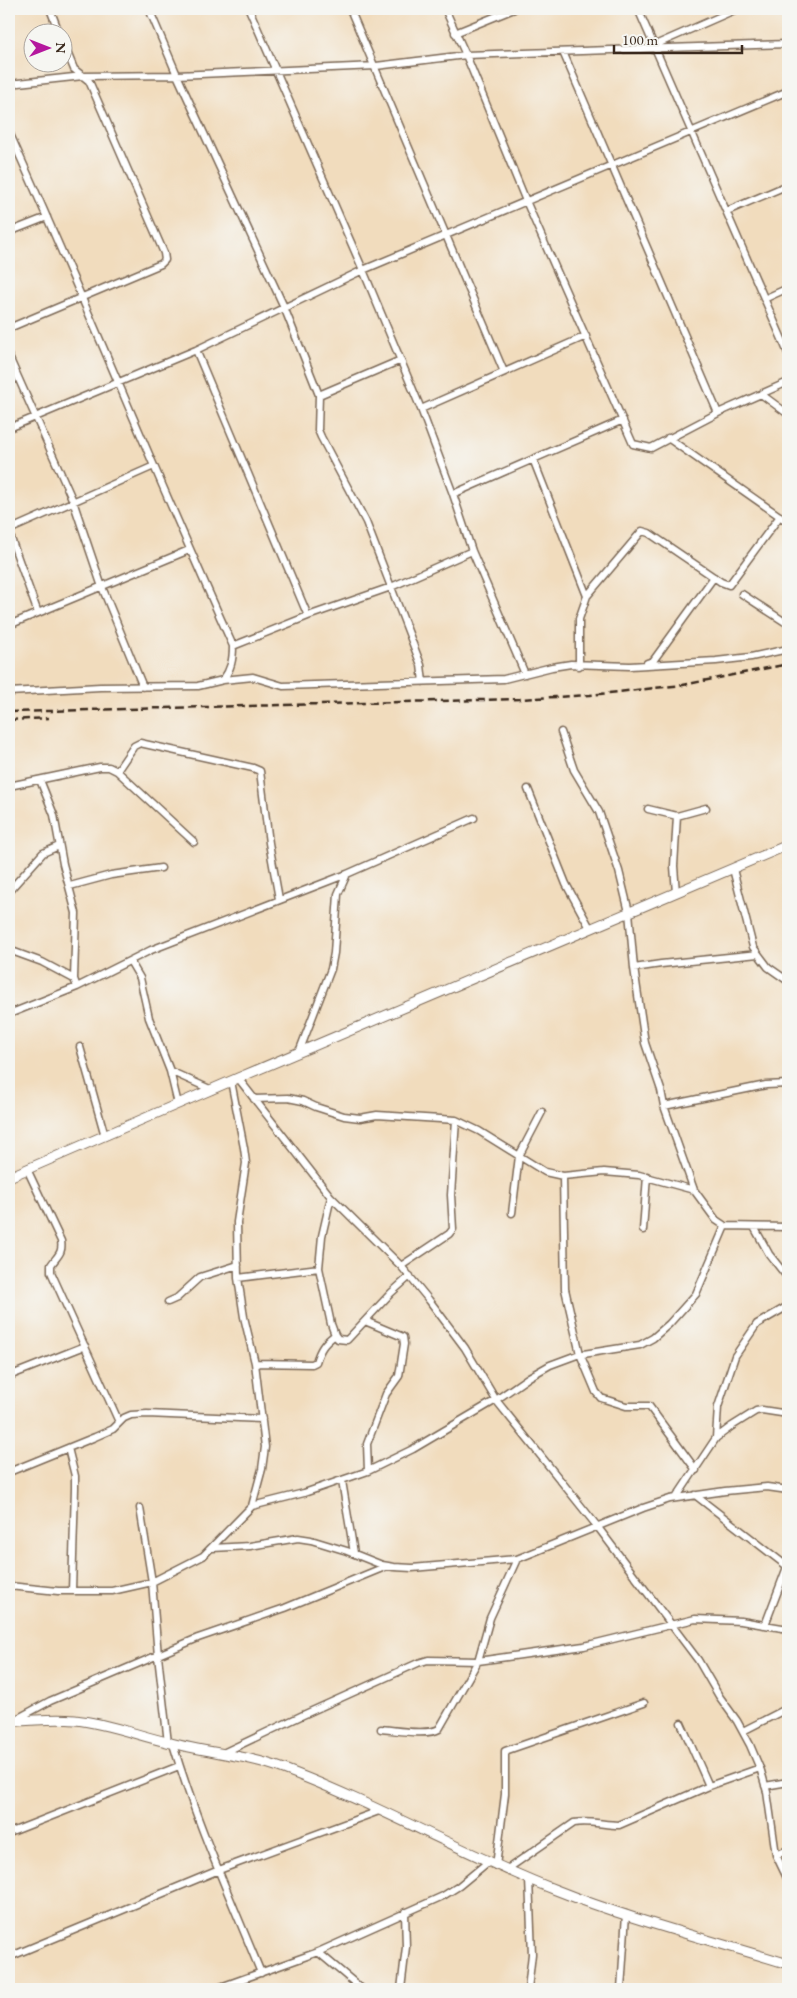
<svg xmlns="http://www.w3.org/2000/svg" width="797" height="1998" font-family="'EB Garamond',serif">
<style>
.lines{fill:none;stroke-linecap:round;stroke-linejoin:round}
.minor-casing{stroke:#7b6856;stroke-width:9}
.tertiary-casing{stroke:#7b6856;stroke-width:11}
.minor{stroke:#fff;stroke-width:6}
.tertiary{stroke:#fff;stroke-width:9}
.rail{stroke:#3b2a1e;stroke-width:2.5;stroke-dasharray:8 4;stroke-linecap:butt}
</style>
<rect width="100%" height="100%" fill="#f6f6f2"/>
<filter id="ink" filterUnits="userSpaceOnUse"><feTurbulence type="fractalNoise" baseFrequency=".02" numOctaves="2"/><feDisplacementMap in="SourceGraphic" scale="10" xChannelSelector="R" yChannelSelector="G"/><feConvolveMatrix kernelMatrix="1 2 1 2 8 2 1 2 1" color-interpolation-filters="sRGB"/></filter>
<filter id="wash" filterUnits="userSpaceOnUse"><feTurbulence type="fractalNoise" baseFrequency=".0096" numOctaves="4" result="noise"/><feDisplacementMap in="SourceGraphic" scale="20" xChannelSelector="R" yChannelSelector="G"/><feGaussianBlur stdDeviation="1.12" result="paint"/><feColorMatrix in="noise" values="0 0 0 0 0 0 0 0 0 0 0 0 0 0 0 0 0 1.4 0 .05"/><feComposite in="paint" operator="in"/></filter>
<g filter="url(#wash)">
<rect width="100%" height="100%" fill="#f1dcbd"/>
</g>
<g filter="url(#ink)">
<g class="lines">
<defs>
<path id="minor" d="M50 9 59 32
M149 9 177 75 284 307 319 395 318 430 321 437 366 522 421 665 423 682
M249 9 363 270 421 409 453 494 472 551 525 674
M350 9 504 372
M445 9 466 55 526 201 633 444 651 448 718 413 788 382
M638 9 788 353
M455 33 514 9
M655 45 737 9
M563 52 718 413
M9 84 83 76 177 75 376 66 466 55 788 44
M9 132C86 302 156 476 233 646 233 660 231 669 223 680
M727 211 788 185
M9 232 47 217
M764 299 788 288
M9 328 161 264 165 260 164 253 89 81 74 69 62 40
M196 350 308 616
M9 357 73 501 102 587 143 687
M761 394 788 414
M319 395 401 360
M421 409 586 336
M9 428 196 350 363 270 788 91
M668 438 788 522
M533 459 587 596 579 619V666
M453 494 623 420
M9 530 154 466
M9 533 38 613
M742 594 788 624
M587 596 642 531 649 533 721 582 729 585 780 516
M9 625 189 550
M233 646 308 616 391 587 472 551
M647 663 653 661 714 577
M9 692 100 687 198 686 223 680 253 677 283 686 504 679 552 667 571 664 630 666 716 661 751 657 788 649
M561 732 574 770 599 812 619 871 629 912 634 968 645 1043 661 1090 664 1106 694 1190 716 1220 725 1226 788 1227
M117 771 134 746 140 743 253 768 260 771 269 843 279 899
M40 780 54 815 63 864 76 913 74 979 77 987
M9 786 100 767H109L117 771 194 842
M528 789 566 884 590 928
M648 809 677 816
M733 869 753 947 768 967 788 981
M70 886 111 875 161 868
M9 891 43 853 59 846
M676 893 674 866 677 816 706 808
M9 950 42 962 74 979
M130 961 140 978 149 1018 170 1071 178 1104
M634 968 661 964 758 954
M9 1014 77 987 151 950 347 874
M80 1047 105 1136
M299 1052 331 969 334 953 338 894 347 874 474 818
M170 1071 212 1090
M238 1078 331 1197 401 1266 429 1300 465 1348 496 1400 597 1526 698 1660 719 1696 737 1721 750 1745 761 1771 767 1792 776 1855 788 1880
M254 1099 288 1098 303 1101 316 1107 344 1116 360 1118 377 1115 456 1120 479 1131 545 1172 563 1176 565 1289 580 1354 596 1392 601 1398 626 1406H649L696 1470
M664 1106 766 1085 788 1084
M27 1169 61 1241C63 1253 58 1255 51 1265V1272L119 1422
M563 1176 604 1172 639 1175 694 1190
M331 1197 322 1236 319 1268 331 1324 335 1335 338 1339 347 1340 391 1293 410 1276
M512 1213 519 1156 542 1112
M754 1227 769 1254 788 1278
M643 1230 647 1176
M401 1266 449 1234 453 1229 451 1195 456 1120
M238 1278 319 1268
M168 1302 177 1298 200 1277 238 1265
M365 1321 403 1337 404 1344 399 1376 386 1394 367 1444 368 1471
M255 1363 312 1364 316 1362C320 1349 324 1343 335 1335
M9 1376 85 1346
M716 1438 718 1407 735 1356 757 1324 788 1306
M68 1448 75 1476V1488L72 1591
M9 1472 95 1437 113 1429 124 1418 131 1415 147 1414 262 1419
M342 1481 354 1553
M695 1495 788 1567
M676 1498 716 1438 732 1426 756 1411 762 1410 788 1414
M252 1506 304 1493 368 1471 413 1449 496 1400 529 1377 550 1365 577 1355 640 1345 653 1338 669 1324 696 1294 725 1226
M140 1508 152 1582 158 1656 168 1743
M212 1548 250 1546 298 1538 311 1540 347 1551 382 1565 394 1567 412 1568 517 1559 643 1508 670 1499 725 1491 767 1487 788 1490
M9 1586 58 1591H112L152 1582 203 1556 252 1506 262 1469 265 1447 255 1363 244 1317 238 1278 237 1222 246 1163 244 1148 231 1081
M765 1625 787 1567
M13 1721 50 1701 198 1638 285 1608 387 1566
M681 1723 709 1786
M381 1729C395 1730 427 1736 439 1729L478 1661 490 1618 517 1559
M743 1731 788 1708
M173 1744C196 1822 230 1897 261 1973
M223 1753 303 1715 418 1663 428 1660 478 1661 584 1646 695 1619 741 1621 788 1629
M765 1786 788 1782
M9 1833 179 1766
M776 1855 788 1850
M496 1866 505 1794V1751L644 1703
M506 1870 574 1823C588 1820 604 1825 619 1825L709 1786 760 1768
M318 1952 362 1989
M9 1957 219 1870 379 1811
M215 1989 318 1952 443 1896 459 1886 488 1862
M401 1989 406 1947 405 1912
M528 1989 532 1954 529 1879
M621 1989 626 1914"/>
<path id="tertiary" d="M9 1177 238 1078 788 845
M9 1722C31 1720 53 1718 75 1720 107 1723 139 1736 171 1743 209 1753 248 1755 284 1769 377 1804 463 1854 556 1890 631 1920 711 1940 788 1964"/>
</defs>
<use href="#minor" class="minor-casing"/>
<use href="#tertiary" class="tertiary-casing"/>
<use href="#minor" class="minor"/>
<use href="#tertiary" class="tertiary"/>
<path class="rail" d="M9 712 520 699 590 695 683 685 788 664
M9 720 49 718"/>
</g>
</g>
<rect width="797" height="1998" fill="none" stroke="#f6f6f2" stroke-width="30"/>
<g transform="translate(48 48) rotate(90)"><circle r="24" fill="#f6f6f2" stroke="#aba49d"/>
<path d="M0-4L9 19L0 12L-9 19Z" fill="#b5179e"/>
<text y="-8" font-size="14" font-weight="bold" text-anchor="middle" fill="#3b2a1e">N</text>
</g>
<path d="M614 45v8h128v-8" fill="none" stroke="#3b2a1e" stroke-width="2.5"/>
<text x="622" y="45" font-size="15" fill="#3b2a1e" stroke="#f6f6f2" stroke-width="4" paint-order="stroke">100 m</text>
</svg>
